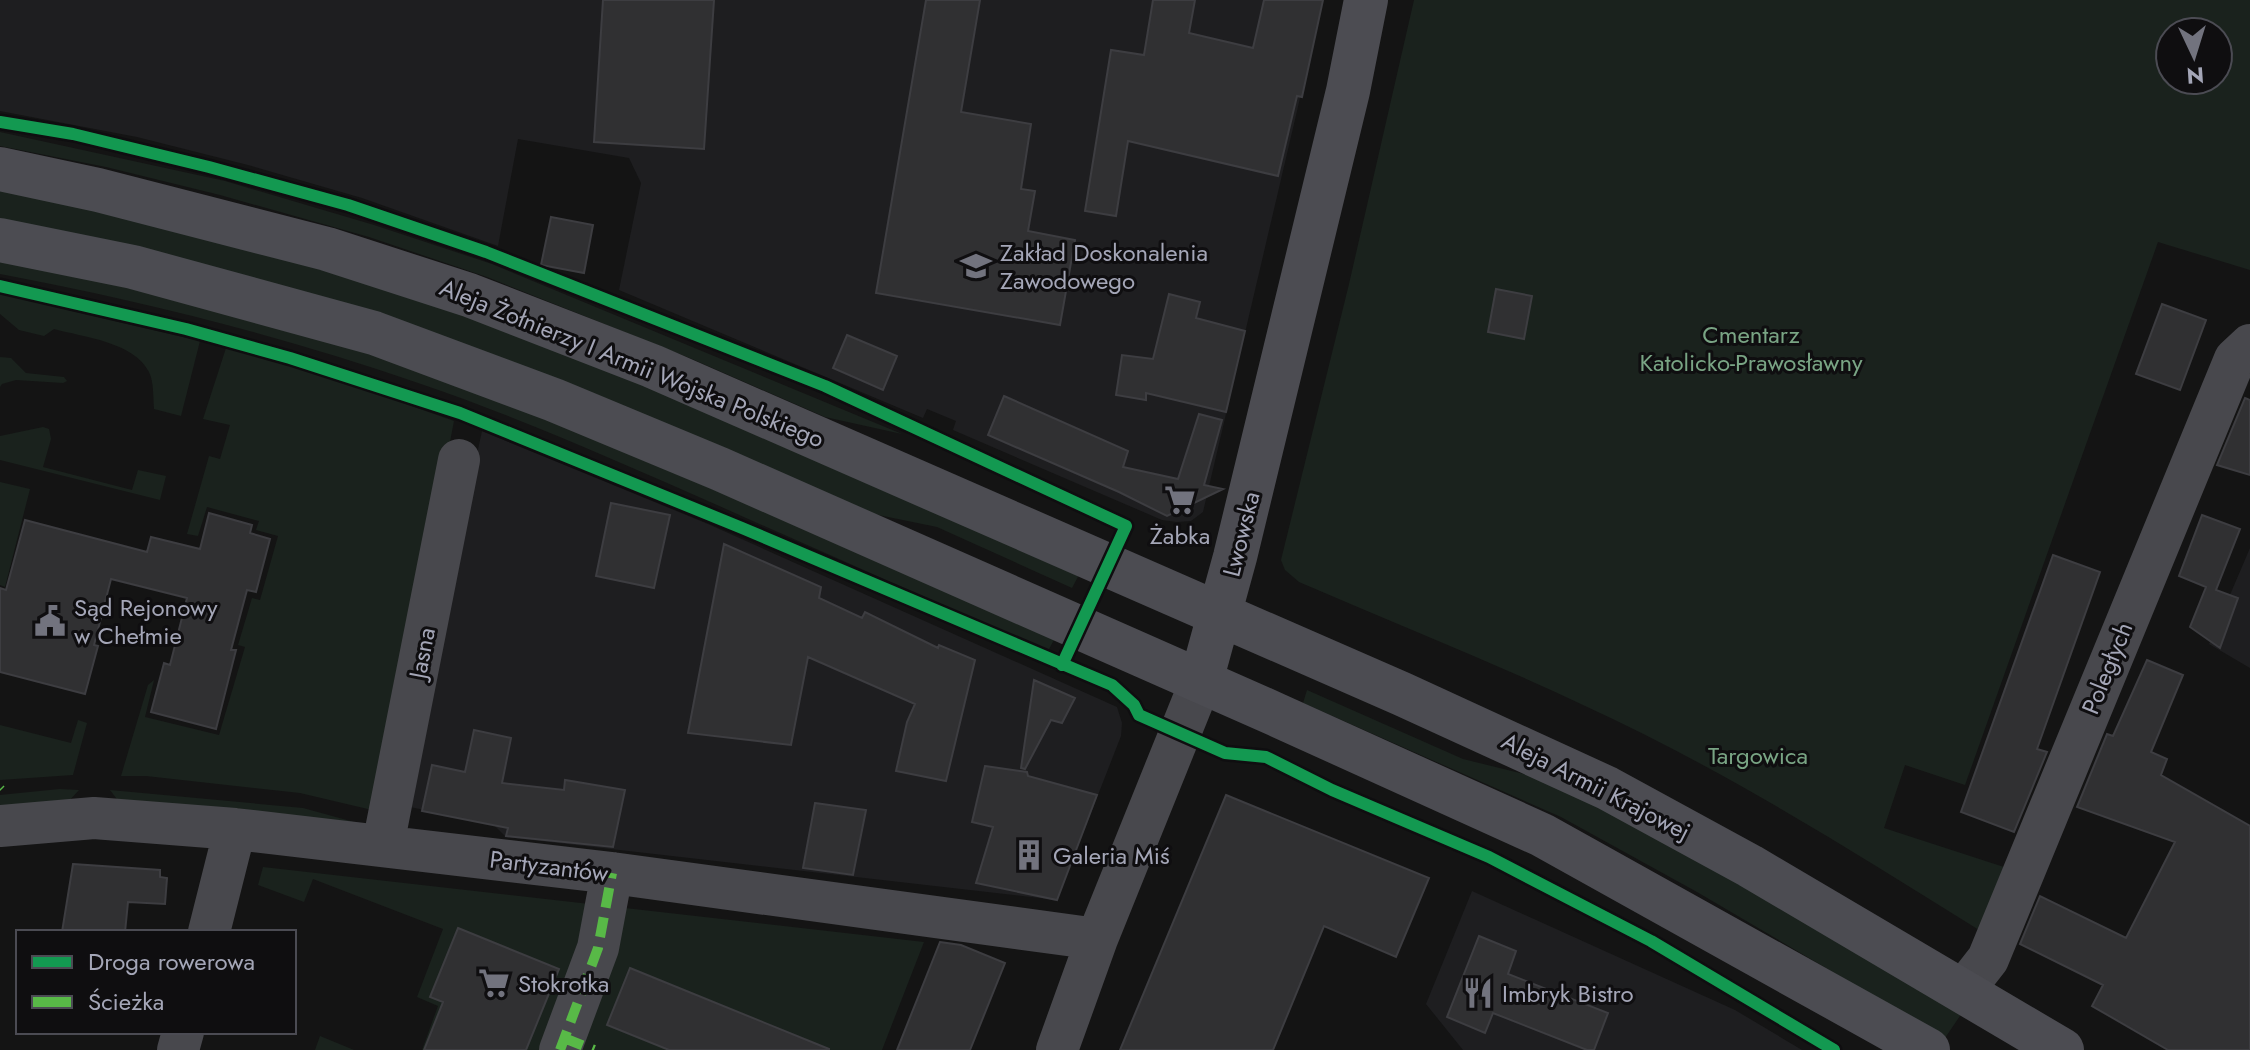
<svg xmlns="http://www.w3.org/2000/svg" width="2250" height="1050" font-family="Jost,sans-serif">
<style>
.built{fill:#1e1e20}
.green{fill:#1a221d;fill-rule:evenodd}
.building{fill:#303032;stroke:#3d3d41;stroke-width:2}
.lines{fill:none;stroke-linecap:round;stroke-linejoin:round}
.street{stroke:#48484d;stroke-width:42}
.secondary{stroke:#4c4c52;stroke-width:44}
.quiet{stroke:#58b947;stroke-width:10;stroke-dasharray:20 10;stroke-linecap:butt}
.cycleway-casing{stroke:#0f0e10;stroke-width:17}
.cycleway{stroke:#139951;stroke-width:12}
.labels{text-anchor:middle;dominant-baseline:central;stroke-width:6;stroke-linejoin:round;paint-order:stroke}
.poi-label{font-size:24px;fill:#a4a6b7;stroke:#0f0e10;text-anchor:start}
.park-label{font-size:24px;fill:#79a484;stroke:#0f0e10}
.street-label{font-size:24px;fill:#a4a6b7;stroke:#0f0e10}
</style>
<rect width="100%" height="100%" fill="#141414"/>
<path class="built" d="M0 0H1323L1203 512 1191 521 1177 522 1162 520 953 430 956 421 927 409 923 418 619 290 641 183 629 158 518 139 498 246 362 198 248 165 137 137 0 111Z
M482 431 708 524 1117 707 1122 723 1121 736 1057 900 506 837 494 825 401 805Z
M2250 548V668L2209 644Z
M1472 891 1735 1010 1802 1050H1463L1426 1004Z"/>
<path class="green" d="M1414 0H2250V270L2158 242 1965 785 1905 765 1884 828 2007 868 1979 930C1851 850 1721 768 1583 705 1490 661 1394 623 1299 582L1285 570 1281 560 1349 284ZM2170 32H2218V80H2170Z
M0 132 225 181 374 225 492 264 902 434 825 417 692 359 487 277 369 237 220 195 106 167 0 146Z
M0 187 341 272 546 342 1080 573 1072 588 937 527 854 510 0 221Z
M0 261C95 280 191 301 285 327 363 349 440 377 516 405L1056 636 1048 651C938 603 827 554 717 505 619 462 521 418 421 384 284 336 142 301 0 274Z
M0 294 200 341 181 416 154 409C153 398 154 382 149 372 134 342 83 337 54 329L44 336 19 330 0 314Z
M226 348 341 381 454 421 391 749 372 810 300 793 146 776H121L148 685 154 680 145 717 219 735 245 647 238 645 252 598 260 600 278 536 256 530 259 521 207 507 198 536 187 534 209 456 220 459 230 425 203 419Z
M0 357 11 358 26 373 64 377 67 381 63 383 16 380 2 384 0 387Z
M43 427 49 429 51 439 43 467 132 490 138 470 166 476 160 500 0 460V436Z
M0 482 30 489 5 587 0 585Z
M1307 690 1463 759 1536 777 1574 791 1712 866 1962 1013 1945 1038 1697 892 1561 817 1303 703Z
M78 720 87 723 73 775 0 780V725L71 743Z
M60 789 79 790 68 802 0 809V795Z
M110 790 303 808 365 825 119 802Z
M263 867 924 942 882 1050H422L438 1006 417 997 443 929 313 879 304 902 258 885Z
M320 1036 354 1050H315Z"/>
<path class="building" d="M603 0H714L704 149 594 142Z
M926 0H980L961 112 1031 124 1021 189 1035 191 1028 231 1075 240 1060 325 876 293Z
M1153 0H1195L1189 33 1253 48 1264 0H1323L1302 97 1297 96 1278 176 1128 141 1116 216 1085 211 1111 50 1144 55Z
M551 217 593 225 584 273 541 265Z
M1496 289 1532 296 1524 339 1488 332Z
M1169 294 1200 302 1196 318 1245 331 1226 412 1146 393V400L1116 395 1122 355 1153 359Z
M2162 304 2206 320 2180 390 2136 374Z
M847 335 897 356 883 390 833 368Z
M1004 396 1128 451 1123 467 1178 479 1199 414 1222 420 1204 485 1223 489 1167 516 1119 492 988 435Z
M2245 398 2250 400V475L2217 465Z
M611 503 670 515 654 588 596 576Z
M209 513 252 525 250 533 270 539 256 592 247 590 231 650H236L216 729 151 712 164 663 170 665 187 598 111 579 94 645 98 646 85 694 0 672V588L6 590 25 520 147 552 151 537 200 549Z
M2202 515 2240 529 2216 590 2238 598 2220 648 2190 627 2206 587 2179 576Z
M724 544 821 587 819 598 862 618 865 612 938 648 939 645 975 660 946 781 896 771 907 722 915 704 808 657 791 745 688 733Z
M2053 555 2100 572 2037 749 2047 752 2014 832 1961 812Z
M2147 660 2183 675 2151 752 2167 759 2161 775 2250 826V1050H2168L2092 1006 2103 985 2020 944 2040 896 2126 938 2175 842 2077 807 2107 734 2113 736Z
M1034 680 1075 698 1062 723 1051 720 1025 769 1021 768Z
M474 730 511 738 502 783 564 790 565 780 625 790 613 847 506 836 508 828 422 811 432 765 465 772Z
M985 766 1027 772 1028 776 1097 795 1057 900 976 883 993 827 972 822Z
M1226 795 1429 878 1396 957 1324 926 1273 1050H1120Z
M815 803 866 810 853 875 803 868Z
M73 864 160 870V877L167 878 165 904 128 902 125 932H62Z
M458 928 559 969 526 1050H424L443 1002 430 997Z
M1479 936 1516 951 1508 974 1608 1013 1594 1050H1587L1493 1013 1485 1033 1447 1017Z
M940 942 961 945 1005 963 970 1050H897Z
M630 968 829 1049V1050H669L607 1025Z"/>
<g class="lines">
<path class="street" d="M0 826 94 818 235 829 612 873 1097 939
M383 845 459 460
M209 932 235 829
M1963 991 1988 959 2235 359 2250 345
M178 1050 183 1032
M560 1050 598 948 612 873
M1057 1050 1097 939 1201 681"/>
<path class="secondary" d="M0 169 98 190 327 249 469 295 652 366 1402 694 1607 788 1750 866 2062 1050
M0 240 133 267 374 333 554 400 720 469 1277 715 1542 835 1928 1050
M1201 681 1235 557 1348 91 1366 0"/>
<path class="quiet" d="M0 789 1 790
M564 1038 594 1050
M560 1050 598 948 612 873"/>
<defs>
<path id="cycleway" d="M0 122 73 134 209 167 348 205 486 252 825 386 1126 526 1062 665
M0 286 186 329 290 358 460 413 742 528 1112 685 1134 705 1139 715 1225 753 1266 757 1332 790 1489 857 1651 941 1834 1050"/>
</defs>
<use href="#cycleway" class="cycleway-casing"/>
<use href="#cycleway" class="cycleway"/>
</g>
<defs>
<symbol id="university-bare" viewBox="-9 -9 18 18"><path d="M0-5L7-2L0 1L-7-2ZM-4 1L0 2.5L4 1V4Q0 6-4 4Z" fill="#72737e" stroke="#0f0e10" stroke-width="2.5" paint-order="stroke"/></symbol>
<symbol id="supermarket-bare" viewBox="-9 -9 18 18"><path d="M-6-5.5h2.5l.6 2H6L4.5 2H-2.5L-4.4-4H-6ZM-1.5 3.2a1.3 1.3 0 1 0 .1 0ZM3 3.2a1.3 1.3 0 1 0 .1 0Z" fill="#72737e" stroke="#0f0e10" stroke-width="2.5" paint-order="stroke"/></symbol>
<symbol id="civic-bare" viewBox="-9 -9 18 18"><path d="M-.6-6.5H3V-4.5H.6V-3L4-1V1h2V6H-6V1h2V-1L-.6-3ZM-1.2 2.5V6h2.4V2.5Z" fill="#72737e" stroke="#0f0e10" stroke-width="2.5" paint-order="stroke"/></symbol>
<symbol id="building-bare" viewBox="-9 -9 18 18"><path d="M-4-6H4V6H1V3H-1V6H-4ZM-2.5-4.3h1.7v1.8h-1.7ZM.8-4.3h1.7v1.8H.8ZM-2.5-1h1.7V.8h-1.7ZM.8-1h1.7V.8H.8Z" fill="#72737e" stroke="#0f0e10" stroke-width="2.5" paint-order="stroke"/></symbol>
<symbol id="restaurant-bare" viewBox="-9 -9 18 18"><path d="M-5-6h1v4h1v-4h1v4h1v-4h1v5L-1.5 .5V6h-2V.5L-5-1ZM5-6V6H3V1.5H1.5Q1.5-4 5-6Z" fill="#72737e" stroke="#0f0e10" stroke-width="2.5" paint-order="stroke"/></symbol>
</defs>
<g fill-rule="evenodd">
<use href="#university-bare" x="954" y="244" width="44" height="44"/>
<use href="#supermarket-bare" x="1158" y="478" width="44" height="44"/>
<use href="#civic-bare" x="28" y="599" width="44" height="44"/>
<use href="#building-bare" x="1007" y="833" width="44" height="44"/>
<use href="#supermarket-bare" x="472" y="961" width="44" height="44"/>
<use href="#restaurant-bare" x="1456" y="971" width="44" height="44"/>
</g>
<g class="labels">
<g class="poi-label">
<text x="1000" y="252">Zakład Doskonalenia<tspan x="1000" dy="28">Zawodowego</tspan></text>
<text x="1180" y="535" text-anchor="middle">Żabka</text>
<text x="74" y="607">Sąd Rejonowy<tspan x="74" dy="28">w Chełmie</tspan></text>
<text x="1053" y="855">Galeria Miś</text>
<text x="518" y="983">Stokrotka</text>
<text x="1502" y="993">Imbryk Bistro</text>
</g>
<g class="park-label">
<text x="1751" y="334">Cmentarz<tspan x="1751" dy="28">Katolicko-Prawosławny</tspan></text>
<text x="1758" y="755">Targowica</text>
</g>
<g class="street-label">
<text transform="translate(632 363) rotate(22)">Aleja Żołnierzy I Armii Wojska Polskiego</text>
<text transform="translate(1241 534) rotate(-76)">Lwowska</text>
<text transform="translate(422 653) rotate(-79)">Jasna</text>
<text transform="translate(2107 668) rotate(-68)">Poległych</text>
<text transform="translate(1596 786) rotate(27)">Aleja Armii Krajowej</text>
<text transform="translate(549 866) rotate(7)">Partyzantów</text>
</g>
</g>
<rect x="16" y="930" width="280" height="104" fill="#0f0e10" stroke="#4b4b53" stroke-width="2"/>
<rect x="32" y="956" width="40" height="12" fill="#139951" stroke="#4b4b53" stroke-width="2"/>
<text x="88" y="970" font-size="24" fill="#a4a6b7">Droga rowerowa</text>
<rect x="32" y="996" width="40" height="12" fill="#58b947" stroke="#4b4b53" stroke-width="2"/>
<text x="88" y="1010" font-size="24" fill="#a4a6b7">Ścieżka</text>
<g transform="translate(2194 56) rotate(176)"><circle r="38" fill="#0f0e10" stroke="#4b4b53" stroke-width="2"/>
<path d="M0-6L14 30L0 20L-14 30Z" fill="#72737e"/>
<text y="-12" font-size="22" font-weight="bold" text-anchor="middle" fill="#a4a6b7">N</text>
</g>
</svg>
